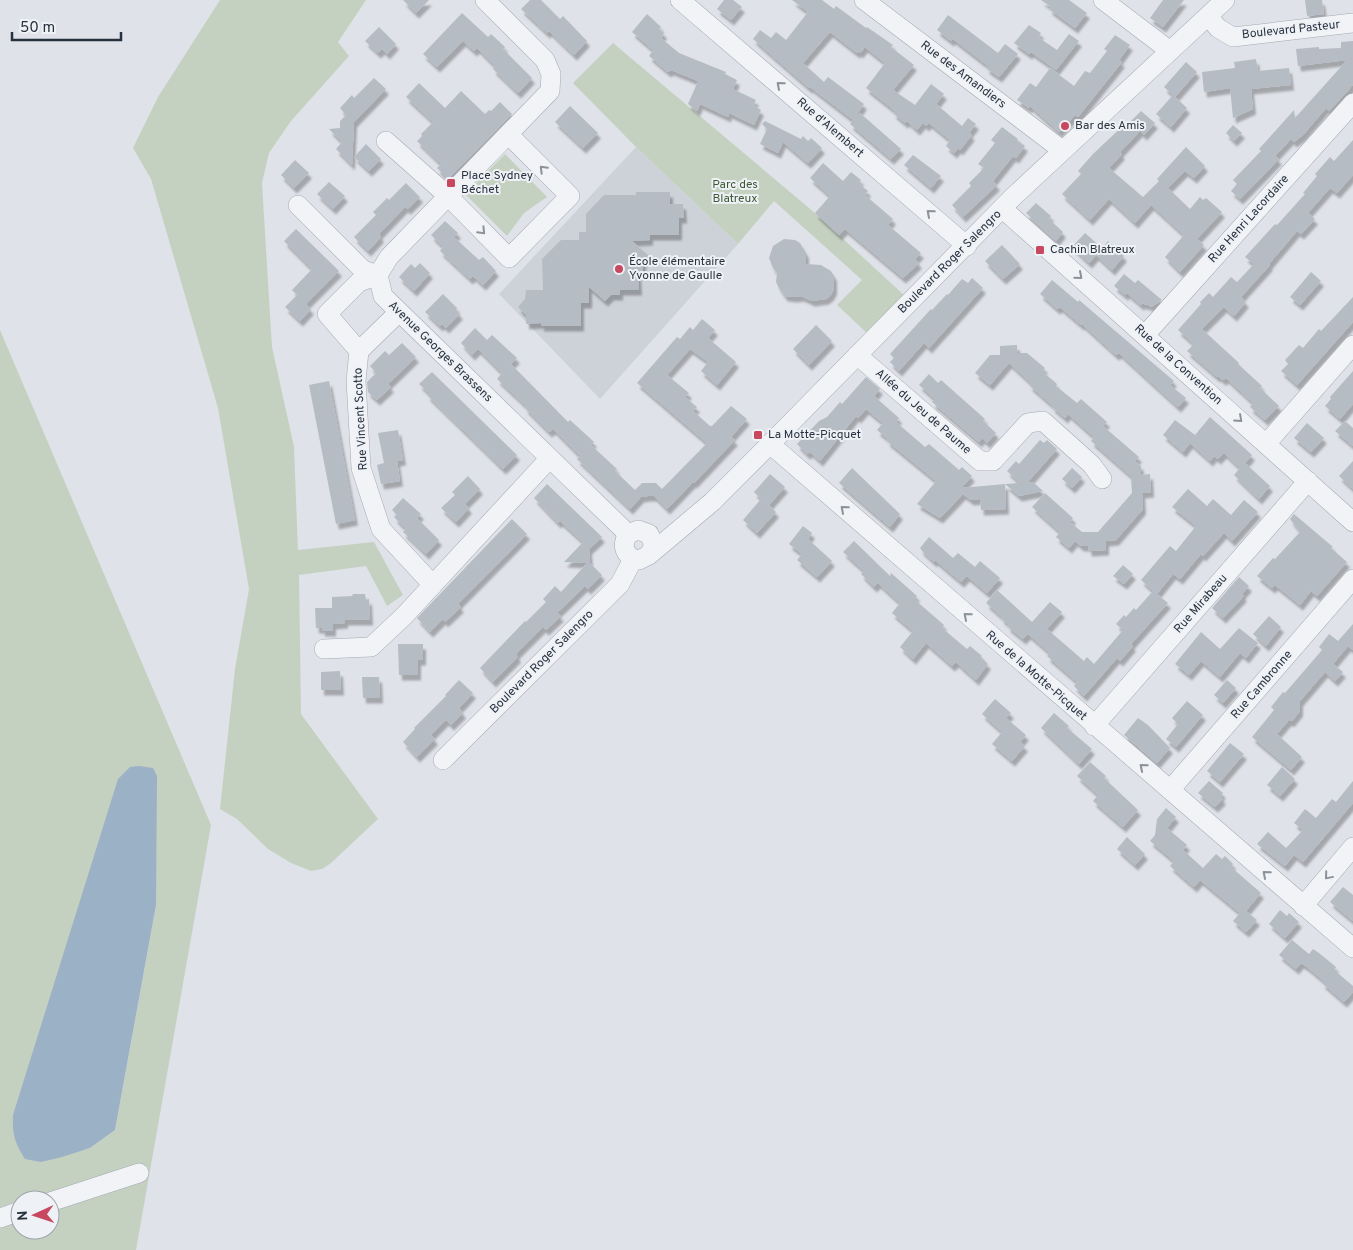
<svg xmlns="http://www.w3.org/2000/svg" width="1353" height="1250" font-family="Overpass,sans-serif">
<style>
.built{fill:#cdd2d9}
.green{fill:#c5d1c0;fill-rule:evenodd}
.water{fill:#9bb1c6}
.building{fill:#b6bcc4;filter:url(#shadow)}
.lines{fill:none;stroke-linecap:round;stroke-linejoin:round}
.minor-casing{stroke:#a4a9b2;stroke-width:20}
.minor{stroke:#f1f3f6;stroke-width:19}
.oneway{stroke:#8c929a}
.poi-dot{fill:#c84860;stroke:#eef1f5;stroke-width:2}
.labels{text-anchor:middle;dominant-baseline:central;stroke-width:4;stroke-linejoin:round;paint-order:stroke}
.street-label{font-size:12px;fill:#28313e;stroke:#eef1f5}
.poi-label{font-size:12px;fill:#28313e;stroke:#eef1f5;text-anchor:start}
.park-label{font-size:12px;fill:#3e5936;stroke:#eef1f5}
</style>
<defs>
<filter id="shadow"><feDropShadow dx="3" dy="5.5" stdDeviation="1" flood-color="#0004"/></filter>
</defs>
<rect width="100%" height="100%" fill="#dfe2e8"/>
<path class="built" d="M636 147 738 244 600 399 499 294Z"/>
<path class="green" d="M220 0H366L338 42 349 56 291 121 269 153 262 183 272 347 294 447 298 550 374 542 403 595 387 606 366 566 299 575 301 714 378 819 331 863 322 869 311 871 291 863 268 849 237 819 220 809 235 669 249 589 218 408 151 179 133 148 158 97Z
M613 43 815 213 905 296 868 334 837 305 862 280 774 201 738 244 636 147 573 83Z
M505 154 547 197 524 213 507 236 465 194Z
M0 330 211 825 136 1250H0ZM156 905 115 1130 90 1148 41 1162ZM20 1200H50V1230H20Z"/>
<path class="water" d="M139 766 153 768 157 776 156 905 115 1130 90 1148 62 1157 41 1162 25 1159C15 1143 12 1135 13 1115L118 779 130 767Z"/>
<path class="building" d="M403 0H429L416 13Z
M530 0H541L560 19 563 16 587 41 574 55 549 31 547 33 521 9Z
M724 0H733L742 7 731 20 717 9Z
M792 0H822L834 9 836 6 866 28 867 27 893 45 891 47 914 65 893 90 915 105 931 84 944 94 936 104 962 126 968 118 976 124 969 133 972 135 960 150 958 148 954 153 946 146 950 140 929 123 926 126 923 123 917 130 907 121 905 123 893 113 895 111 866 88 885 63 865 47 860 53 858 51 857 53 830 32 803 63 824 82 828 77 864 104 853 120 810 87 809 88 753 39 760 30 771 38 776 32 786 40 808 12Z
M1041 0H1069L1087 13 1075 28 1049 9 1051 7Z
M1163 0H1184L1163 27 1150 18Z
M1305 0H1322L1324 14 1307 16Z
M462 13 488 37 491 34 505 47 503 49 532 78 518 93 493 69 495 66 477 48 474 51 463 41 437 67 423 54Z
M647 14 661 27 659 29 664 33 661 38 679 53 726 72 725 74 737 80 733 89 756 100 753 105 761 110 754 125 729 113 728 117 700 104 697 111 688 104 698 81 671 70 668 72 649 56 653 50 632 32Z
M948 15 998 53 1005 44 1018 54 999 77 986 68 988 66 953 39 951 41 937 30Z
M1029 25 1041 33 1038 37 1057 50 1069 34 1079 41 1056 70 1031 52 1029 54 1014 43Z
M379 27 396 44 387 54 382 49 378 53 365 41Z
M1115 35 1130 45 1119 60 1122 62 1078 117 1075 115 1059 132 1030 106 1029 108 1017 100 1030 83 1036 87 1050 68 1074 86 1085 71 1090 73 1107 51 1104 49Z
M1353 41V85L1329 111 1326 108 1303 135 1294 142 1291 139 1275 156 1279 159 1240 199 1231 191 1237 184 1233 180 1261 151 1259 149 1294 110 1295 118 1347 60 1298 66 1296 49 1319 47V49L1341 48V42Z
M1256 59 1258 71 1289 68 1291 85 1251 89 1253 109 1233 118 1230 88 1204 92 1202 72 1235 68 1234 62Z
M1186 62 1197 72 1175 97 1187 108 1171 127 1156 114 1173 95 1164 87Z
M374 78 386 89 354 122 352 165 336 149 342 142 329 129 340 128V121L346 115 340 108 352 95 354 98Z
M419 83 445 108 461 91 485 114 489 110 491 111 500 102 512 114 448 179 437 168 441 164 417 141 422 136 421 134 433 122 406 97Z
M570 106 598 133 583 148 555 122Z
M1141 111 1155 123 1144 135 1140 131 1120 152 1122 154 1109 168 1143 197 1159 181 1157 179 1186 147 1205 166 1194 178 1185 171 1168 188 1190 209 1200 197 1203 200 1206 198 1222 212 1197 239 1204 245 1180 272 1165 257 1184 235 1151 205 1135 223 1109 199 1090 220 1062 194 1081 174 1078 171 1093 154 1128 121 1130 122Z
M860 113 901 149 891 159 850 124Z
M765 121 801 139 803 136 808 141 811 138 822 148 808 163 783 142 778 153 760 144 767 129 762 124Z
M1233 125 1242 133 1234 141 1226 133Z
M1002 127 1018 139 1017 140 1025 146 1016 158 1013 156 993 181 997 185 963 217 952 205 971 186 969 183 984 168 978 164 995 143 991 140Z
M1353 140V175L1337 193 1330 188 1308 213 1315 219 1301 234 1297 231 1269 264 1270 265 1241 297 1246 302 1234 316 1224 307 1202 329 1239 363 1238 364 1262 386 1260 388 1279 406 1265 420 1250 407 1253 403 1226 378 1223 380 1218 376 1217 377 1187 351 1194 344 1178 330 1201 304 1200 302 1209 293 1213 297 1231 277 1237 282 1254 264 1245 257 1275 224 1277 225 1305 194 1303 193 1317 176 1315 174 1330 157 1334 161Z
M366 144 381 159 369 171 354 157Z
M913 155 941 176 931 188 904 165Z
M295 160 309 173 294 188 281 175Z
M823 163 843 181 851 172 861 180 858 183 868 191 865 195 893 219 888 225 921 253 915 259 919 263 903 278 845 229 839 235 815 213 830 196 810 178Z
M329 182 345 196 333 209 317 194Z
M406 183 420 197 408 209 405 207 379 234 381 237 368 251 354 237 376 215 373 212 387 198 389 200Z
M636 192H670V204H683L684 218H679V235H650V240L632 241 649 256 643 262V272H638L639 290H620V295H611L605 301 589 287V303H581V326H541V323L526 324V315L518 307 525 299 526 290H543L542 259 561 240H579V232H586V214L604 195H636Z
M1036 203 1051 216 1049 219 1063 232 1056 241 1026 213Z
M445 221 458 233 454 237 467 249 479 260 483 257 496 271 483 285 473 276 470 279 440 251 443 247 431 235Z
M296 229 339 271 306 304 311 309 300 321 285 307 297 295 292 290 312 269 284 241Z
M1085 233 1102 248 1108 241 1124 256 1112 270 1096 255 1089 263 1072 247Z
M784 239 795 240 800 243 806 253V264L821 265 831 271 834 276V289L831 295 826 299 812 301 801 296 795 297 785 296 779 288 776 282 777 273 773 268 769 258 773 246Z
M1002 245 1020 264 1003 279 985 261Z
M420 263 430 273 414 291 399 277 411 264 415 268Z
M1311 272 1321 281 1300 305 1290 297Z
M1124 274 1135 283 1138 280 1162 300 1151 307 1147 304 1145 305 1143 303 1141 305 1127 293 1125 295 1114 286Z
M972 278 983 288 929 348 924 343 899 371 890 362 894 358 890 354 931 309 932 310 947 294 948 295 962 279 968 283Z
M1052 280 1078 302 1079 300 1174 381 1170 385 1186 398 1178 407 1119 353 1116 355 1082 324 1081 325 1060 307 1057 309 1040 294Z
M443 294 457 308 456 310 460 314 446 328 442 324 440 326 425 312Z
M1353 297V322L1297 385 1281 371 1288 364 1285 360 1299 345 1303 348 1319 329 1321 331Z
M702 319 715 330 708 338 736 362 717 385 701 371 708 362 690 349 667 375 689 393 685 397 697 407 693 411 710 426H712L731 406 747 419 731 437 735 440 694 483 693 482 667 509 654 496H648L641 497 630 509 577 459 580 456 553 429 549 432 525 408 526 406 497 379 502 373 478 349 472 355 461 343 475 328 487 340 492 335 517 358 511 364 568 422 570 420 594 442 591 445 617 469 615 471 635 490 642 483H656L662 489 707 443 637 383 677 337 680 339 690 327 693 330Z
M816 325 832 341 809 365 793 349Z
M402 343 416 357 388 384 391 387 377 400 368 392 367 382 376 373 370 366 385 351 389 355Z
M1017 345V353H1027L1045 368 1042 371 1057 384 1056 386 1077 403 1081 399 1107 422 1103 426 1139 457 1135 461 1141 466V475L1150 474 1151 492 1142 493 1143 509 1116 540 1106 541V550L1089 551 1088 546H1081L1075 541 1069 548 1056 537 1060 532 1032 507 1045 493 1073 518 1070 522 1082 532H1098L1132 493 1131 476 1091 441 1094 437 1068 414 1065 418 1052 407 1053 406 1029 385 1031 383 1009 363 990 385 975 373 990 355H1000V346Z
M1353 371V404L1340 419 1325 406 1331 399 1330 397Z
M432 372 517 455 503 469 427 395 429 393 419 384Z
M929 374 938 383 941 380 985 419 983 421 996 433 987 443 982 438 979 442 932 402 935 399 919 385Z
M866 377 880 389 874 396 899 418 896 422 925 447 929 444 959 470 962 467 972 476 961 488 1005 484 1006 509 981 510 980 499 971 500 963 494 940 518 917 504 936 481 887 441 888 439 877 430 883 423 866 409 858 418 856 416 820 461 810 452 807 454 797 444 819 421 827 417 840 402 842 404Z
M329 381 355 520 336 524 309 385Z
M1210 417 1252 455 1245 463 1270 486 1259 499 1234 475 1240 468 1224 453 1218 459 1214 456 1210 461 1190 443 1183 452 1163 435 1175 420 1195 435Z
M1345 421 1353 428V446L1335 431Z
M1307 423 1324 438 1311 452 1294 438Z
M398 430 403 460 397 461 400 481 381 484 377 465 384 463 378 433Z
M1040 440 1044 443 1047 440 1057 449 1027 483 1033 482 1043 491 1019 496 1005 484 1020 483 1007 471 1016 461 1019 464Z
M1353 461V489L1339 476Z
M852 468 900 514 890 527 839 483Z
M1072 468 1082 477 1072 488 1062 479Z
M770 474 785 487 769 505 776 512 757 533 743 520 761 499 754 492Z
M468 476 480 489 465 504 469 508 456 522 441 508 455 495 452 492Z
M547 484 602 537 589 549 590 563 602 575 588 589 585 586 557 613 561 616 546 630 543 627 516 654 518 657 493 682 480 668 525 621 526 622 546 602 543 599 555 586 561 592 587 563 564 562 583 542 560 521 558 523 534 498Z
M1188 489 1207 506 1213 499 1231 515 1244 500 1258 512 1232 541 1224 533 1203 556 1201 554 1180 579 1173 574 1157 594 1168 603 1131 644 1133 646 1120 661 1117 658 1084 696 1074 686 1077 682 1047 656 1050 653 1028 634 1023 639 1007 626 1009 625 1001 618 1002 617 986 603 997 590 1032 622 1050 602 1062 612 1047 629 1084 661 1087 657 1094 664 1123 630 1116 624 1124 615 1126 617 1134 608 1136 610 1153 591 1141 580 1170 546 1176 551 1196 526 1172 507Z
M403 498 421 514 417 518 439 540 426 554 403 532 406 529 394 517 397 515 392 510Z
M1294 514 1333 547 1331 548 1347 562 1317 596 1311 591 1300 605 1275 585 1272 588 1257 576 1273 558 1275 559 1300 532 1290 519Z
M512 519 527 534 458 604 461 607 445 622 443 619 430 632 417 618Z
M803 526 812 533 808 539 832 561 817 577 797 560 802 554 789 544Z
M929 537 953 558 958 553 975 567 980 561 1000 578 987 593 967 576 961 582 935 560 934 562 922 551 920 548Z
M854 541 890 576 891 573 917 596 914 599 944 625 942 628 967 649 970 646 982 656 981 657 988 664 976 680 956 662 952 666 926 643 913 659 900 647 913 631 892 613 900 603 878 583 874 587 861 574 864 571 843 552Z
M1123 565 1133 574 1124 584 1113 576Z
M1239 577 1249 586 1242 594 1244 596 1223 618 1212 608Z
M353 594H365L366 600 369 599 370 620H345V623L333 624V631H322V628H316L315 608H332V597L352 596Z
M1269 616 1281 627 1266 646 1253 634Z
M1353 624V650L1348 646 1333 664 1343 672 1335 681 1325 672 1300 701V711L1292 721H1288L1277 734 1302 757 1291 770 1252 737 1274 710 1271 707 1283 692 1285 693 1322 650 1319 647 1329 634 1338 641Z
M1239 628 1258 643 1246 658 1240 653 1220 677 1201 661 1189 675 1175 664 1201 632 1220 649Z
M398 644H423V660H418V675H399Z
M340 671 341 690H321V672Z
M362 677H379L380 698H363Z
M459 680 473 693 459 708 463 713 451 725 446 720 431 735 435 739 417 757 403 742 415 729 414 728 446 696 445 695Z
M1227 680 1236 688 1223 703 1214 695Z
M995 699 1011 713 1006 718 1026 735 1020 742 1025 746 1012 761 992 744 1002 732 982 714Z
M1187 701 1203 715 1176 747 1166 739 1178 724 1172 718Z
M1054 713 1069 726 1067 728 1092 749 1079 764 1041 728Z
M1138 718 1148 725 1170 748 1157 763 1124 735Z
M1230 743 1244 754 1220 782 1207 771Z
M1090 762 1106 776 1104 778 1138 810 1123 827 1093 801 1098 795 1077 776Z
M1282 767 1295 779 1280 796 1267 785Z
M1209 781 1223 793 1220 796 1223 799 1215 807 1198 793Z
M1353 781V803L1303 862 1294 855 1285 866 1257 844 1268 832 1286 848 1303 830 1294 823 1305 809 1316 818 1332 799 1336 802Z
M1166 808 1176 817 1167 828 1187 845 1183 850 1203 868 1216 854 1222 859 1225 856 1233 864 1231 867 1261 893 1246 911 1257 920 1246 932 1233 921 1240 913 1200 880 1194 887 1170 866 1174 861 1150 841 1155 835 1157 819Z
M1127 837 1145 854 1135 865 1117 849Z
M1343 887 1353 895V921L1330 902Z
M1280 910 1287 916 1289 913 1299 922 1285 938 1269 924Z
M1292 940 1309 954 1313 949 1319 953 1336 967 1334 970 1353 986V992L1344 1002 1322 983 1324 981 1307 967 1301 963 1296 969 1279 955Z"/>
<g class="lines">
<defs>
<path id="minor" d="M485 0 545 60 551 74 550 91 389 257 378 275 383 296 628 534
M680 0 967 246
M864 0 1062 150
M1103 0 1170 51
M1208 16 1218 28 1233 37 1353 23
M386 141 448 196 509 258 570 196 509 135
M298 205 363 270 378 275
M1003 209 1353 522
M399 312 359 351 356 381 361 468 381 529 433 585
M1145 335 1353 103
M359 351 327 314 359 282 378 275
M857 355 980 461H993L1028 423 1043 421 1092 465 1102 479
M770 444 1353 948
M1266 444 1353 345
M649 555 654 545 649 534 638 530 628 534C622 544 623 552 633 559L639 560 649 555 712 502 770 444 1013 197 1225 0
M324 649 371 647 404 616 550 458
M1094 726 1308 481
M443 760 620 584 633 559
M1170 790 1353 579
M1303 906 1353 847
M50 1202 139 1173
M0 1218 20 1211"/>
</defs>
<use href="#minor" class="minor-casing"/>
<use href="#minor" class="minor"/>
</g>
<defs><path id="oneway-chevron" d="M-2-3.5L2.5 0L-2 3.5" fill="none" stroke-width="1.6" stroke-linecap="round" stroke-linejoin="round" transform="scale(1.25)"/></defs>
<g class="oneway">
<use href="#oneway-chevron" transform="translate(780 85) rotate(-139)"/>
<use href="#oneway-chevron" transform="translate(543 169) rotate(-135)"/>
<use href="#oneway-chevron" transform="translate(930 213) rotate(-139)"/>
<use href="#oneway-chevron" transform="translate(482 231) rotate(46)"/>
<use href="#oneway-chevron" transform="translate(1079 276) rotate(41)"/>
<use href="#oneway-chevron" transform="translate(1239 419) rotate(42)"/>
<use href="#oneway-chevron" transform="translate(844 509) rotate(-139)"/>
<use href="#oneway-chevron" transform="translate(967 616) rotate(-139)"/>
<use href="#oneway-chevron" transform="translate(1143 767) rotate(-140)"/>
<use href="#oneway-chevron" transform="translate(1266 874) rotate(-139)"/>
<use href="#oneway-chevron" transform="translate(1328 876) rotate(130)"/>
</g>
<g class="poi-dot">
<circle cx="1065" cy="126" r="5"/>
<rect x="446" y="178" width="10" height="10" rx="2.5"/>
<rect x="1035" y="245" width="10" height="10" rx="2.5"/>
<circle cx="619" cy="269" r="5"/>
<rect x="753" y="430" width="10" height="10" rx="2.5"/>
</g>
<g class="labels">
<g class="street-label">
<text transform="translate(1291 30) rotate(-6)">Boulevard Pasteur</text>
<text transform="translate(963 75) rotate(37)">Rue des Amandiers</text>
<text transform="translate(830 128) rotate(41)">Rue d'Alembert</text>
<text transform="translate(1249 219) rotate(-48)">Rue Henri Lacordaire</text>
<text transform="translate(950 262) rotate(-45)">Boulevard Roger Salengro</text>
<text transform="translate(440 352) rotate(44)">Avenue Georges Brassens</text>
<text transform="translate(1178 365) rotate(42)">Rue de la Convention</text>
<text transform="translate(923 412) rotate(41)">Allée du Jeu de Paume</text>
<text transform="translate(361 419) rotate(-93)">Rue Vincent Scotto</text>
<text transform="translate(1201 604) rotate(-49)">Rue Mirabeau</text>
<text transform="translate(542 662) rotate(-45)">Boulevard Roger Salengro</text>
<text transform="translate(1036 676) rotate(41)">Rue de la Motte-Picquet</text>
<text transform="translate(1262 685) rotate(-49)">Rue Cambronne</text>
</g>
<g class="poi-label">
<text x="1075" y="126">Bar des Amis</text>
<text x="461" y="176">Place Sydney<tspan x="461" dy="14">Béchet</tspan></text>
<text x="1050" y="250">Cachin Blatreux</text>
<text x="629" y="262">École élémentaire<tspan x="629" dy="14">Yvonne de Gaulle</tspan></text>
<text x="768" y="435">La Motte-Picquet</text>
</g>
<g class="park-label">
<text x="735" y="185">Parc des<tspan x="735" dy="14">Blatreux</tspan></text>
</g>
</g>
<g transform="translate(35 1215) rotate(267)"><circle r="24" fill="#eef1f5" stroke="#9fa4ac"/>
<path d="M0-4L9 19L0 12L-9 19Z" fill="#c84860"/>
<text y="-8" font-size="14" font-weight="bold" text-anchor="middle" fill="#28313e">N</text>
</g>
<path d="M12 32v8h109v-8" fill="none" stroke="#28313e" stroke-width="2.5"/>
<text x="20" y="32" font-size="15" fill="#28313e" stroke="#eef1f5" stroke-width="4" paint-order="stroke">50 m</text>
</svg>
